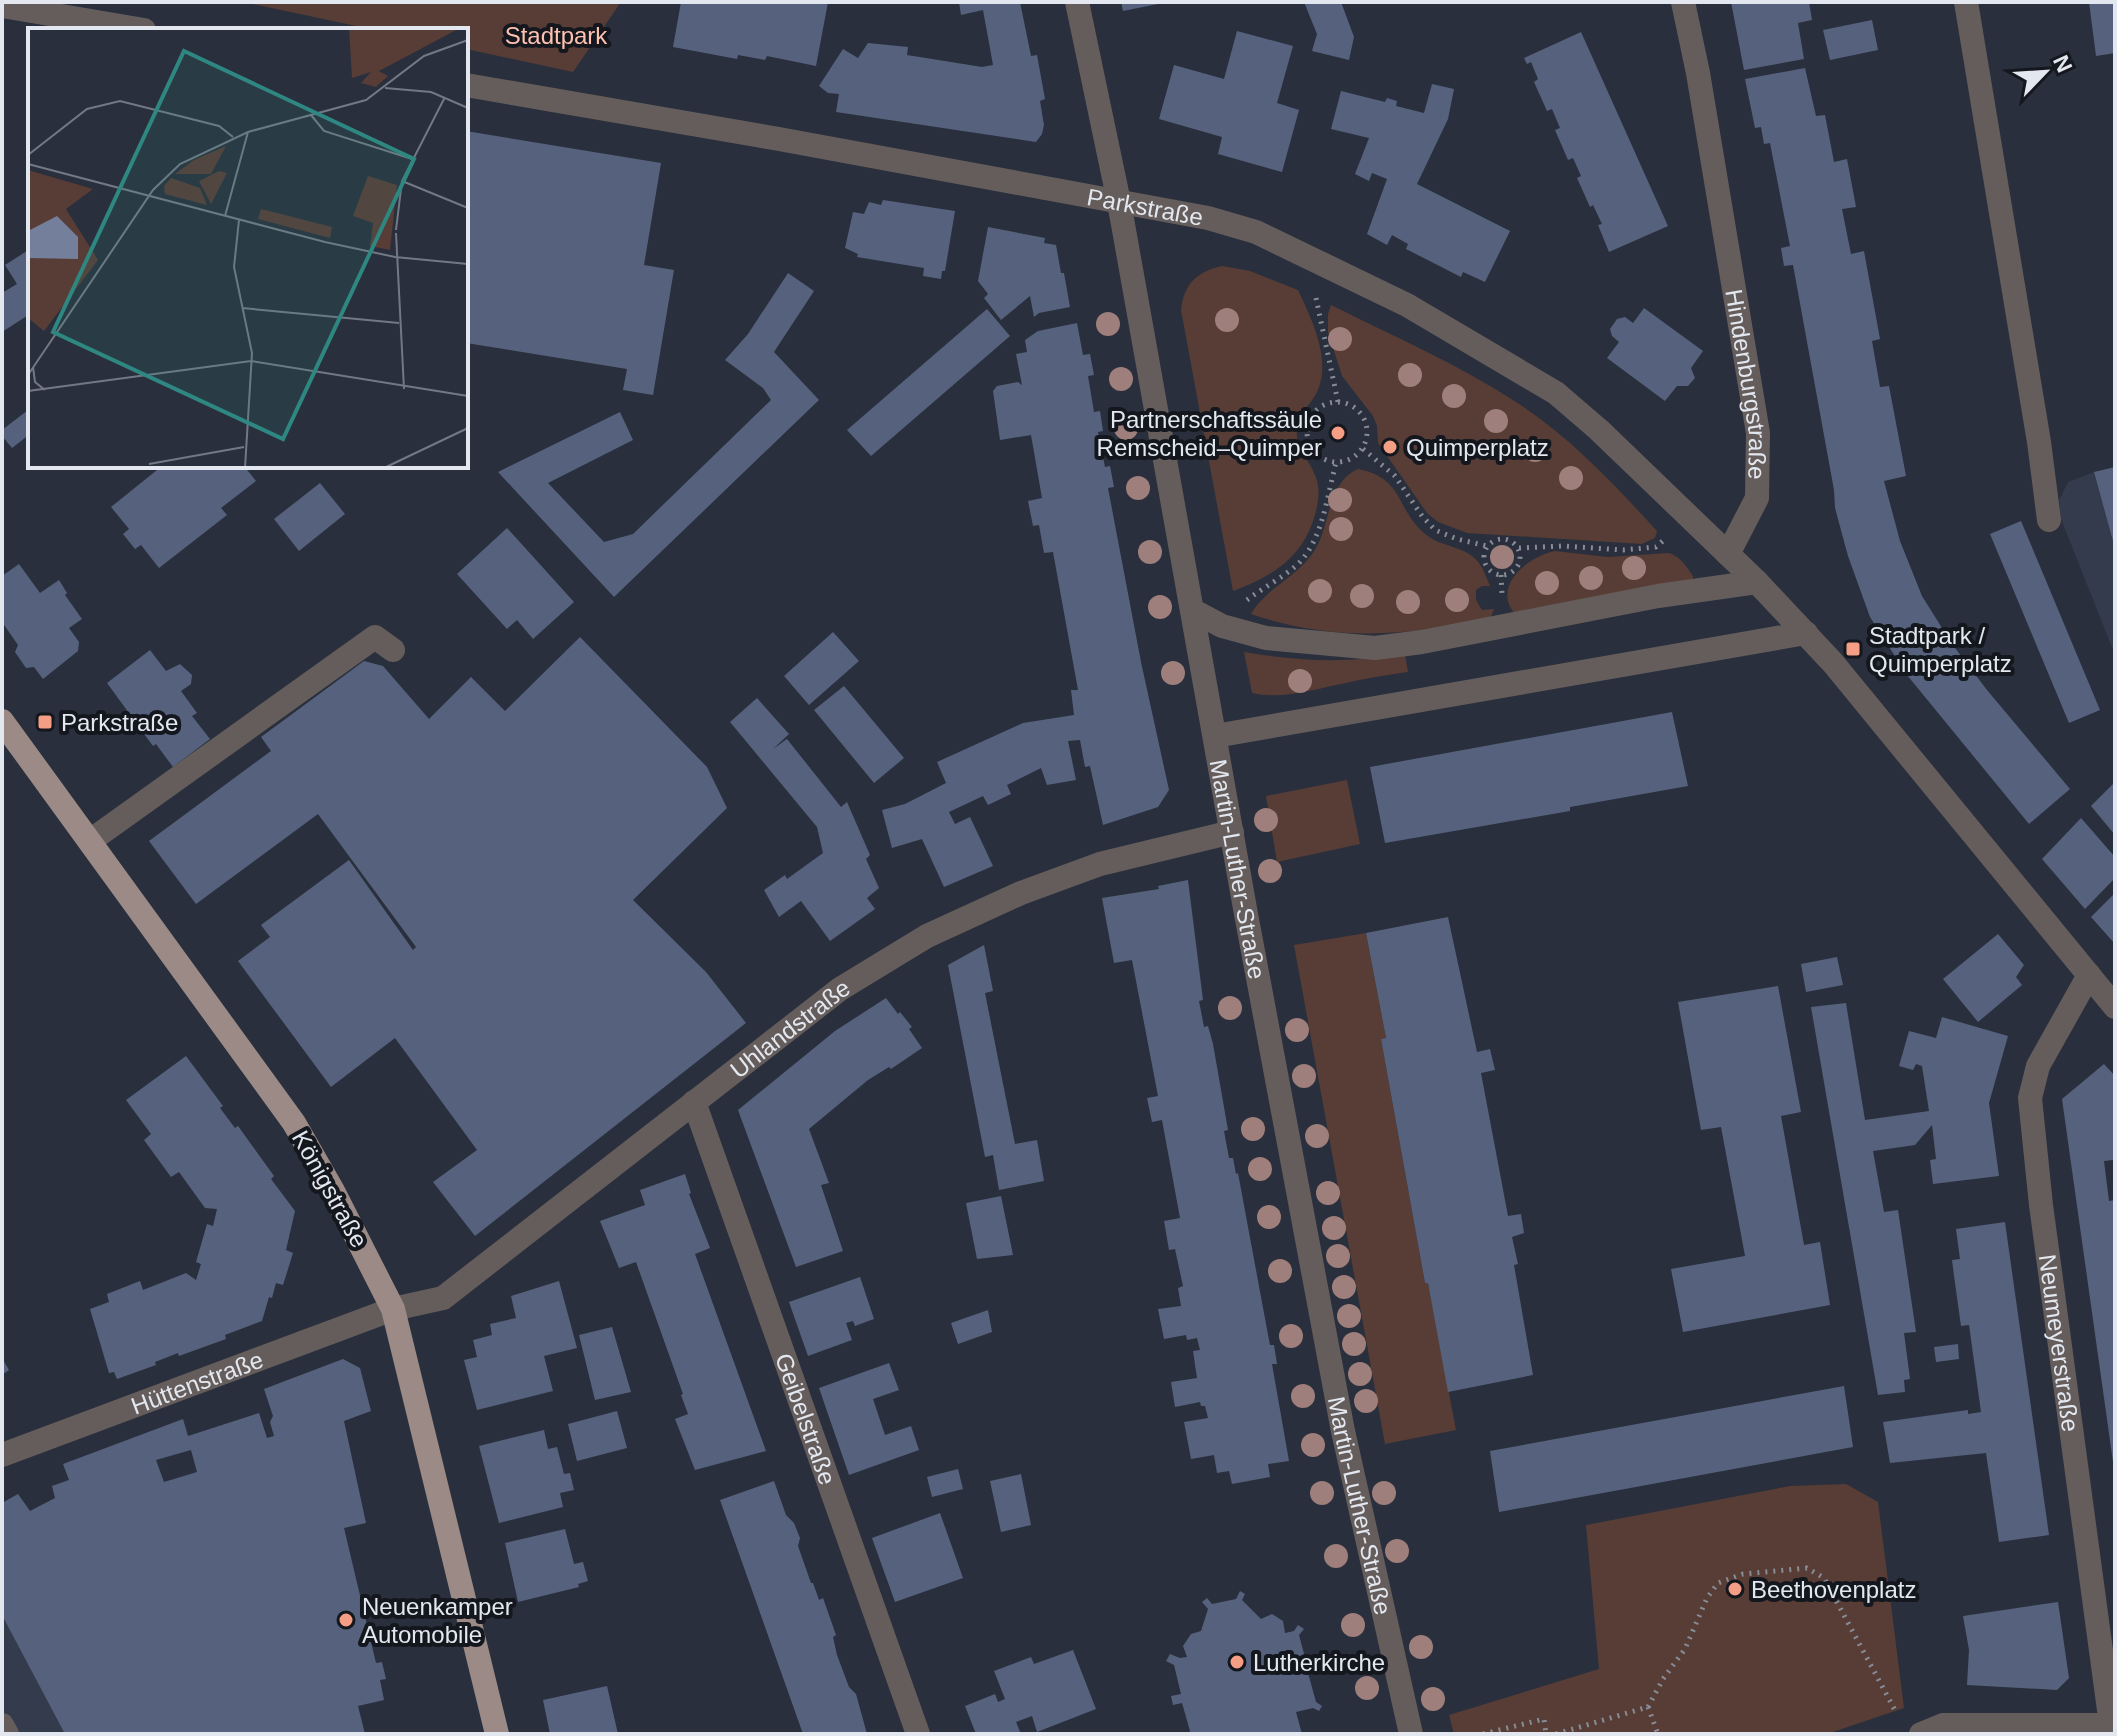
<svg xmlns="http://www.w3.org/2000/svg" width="2117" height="1736" font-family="Arial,sans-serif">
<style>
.built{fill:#333b4c}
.green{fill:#573d36}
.building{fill:#56627d;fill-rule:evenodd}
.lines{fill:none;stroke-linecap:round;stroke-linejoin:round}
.path{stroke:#878c96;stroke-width:5;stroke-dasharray:2 6;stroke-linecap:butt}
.minor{stroke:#655d5b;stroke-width:24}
.major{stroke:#9b8a85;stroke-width:24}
.tree{fill:#9e7f7b}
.poi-dot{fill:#f49e86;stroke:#14171d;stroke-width:3}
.labels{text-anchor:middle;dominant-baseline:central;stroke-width:8;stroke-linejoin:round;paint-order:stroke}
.park-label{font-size:24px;fill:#fec1af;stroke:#14171d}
.street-label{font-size:24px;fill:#e3e7ef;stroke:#14171d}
.poi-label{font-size:24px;fill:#e3e7ef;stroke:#14171d;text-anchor:start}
.inset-road{fill:none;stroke:#737984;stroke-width:2}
.view{fill:#2f8781;fill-opacity:0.15;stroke:#2f8781;stroke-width:4}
.inset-edge{fill:none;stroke:#e3e7ef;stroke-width:4}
</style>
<rect width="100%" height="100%" fill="#292f3c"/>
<path class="built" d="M2094 472 2115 549V655L2061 519 2059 500 2068 482Z
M2 1547 170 1734H2Z"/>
<path class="green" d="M243 2H621L573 72 466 49V30H375Z
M1222 266 1250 271 1298 290C1312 320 1333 361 1316 394 1310 405 1300 412 1297 425 1294 447 1308 457 1315 475 1320 487 1319 499 1316 511 1305 556 1274 576 1233 591L1181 310C1184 284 1196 272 1222 266Z
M1331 305C1393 336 1458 364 1516 402 1570 437 1614 484 1657 531L1655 538 1642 544 1467 533 1438 522 1427 513 1378 443 1377 426 1373 416 1342 376 1328 332V314Z
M1358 469C1404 478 1396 509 1424 533 1440 548 1466 545 1479 563 1484 570 1487 579 1490 586H1482L1476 590V600L1482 610 1494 609 1490 619C1405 636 1334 642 1251 614 1267 586 1300 577 1316 548 1331 522 1327 483 1358 469Z
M1555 551 1608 557 1669 553C1681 557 1686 566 1693 576V581L1514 613C1492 585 1529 556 1555 551Z
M1244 652C1301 662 1348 663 1405 654L1408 672C1388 675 1367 678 1346 683 1315 689 1283 700 1252 693Z
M1347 780 1360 844 1277 862 1266 796Z
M1366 933 1386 1038 1381 1039 1425 1283H1428L1456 1430 1385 1444 1294 945Z
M1846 1484 1878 1502 1904 1708 1827 1734H1454L1449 1715 1599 1669 1586 1525 1790 1486Z"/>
<path class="building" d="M681 2H828L816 66 767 56 765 60 738 55 737 59 673 47Z
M959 2H1020L1031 56 1037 55 1045 99 1040 101 1044 125 1042 134 1036 142 836 112 839 94 828 93 819 86 843 49 858 58 868 43 908 47 907 55 982 67 993 65 983 10 961 15Z
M1121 2H1163V3L1123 11Z
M1304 2H1341L1354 37 1349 60 1312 51 1317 34Z
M1731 2H1809L1812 20 1798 23 1804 59 1744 70Z
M2089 2H2115V53L2096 56Z
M1872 20 1878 50 1830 60 1823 30Z
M1237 31 1293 46 1277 103 1299 110 1282 172 1218 154 1222 137 1159 119 1174 65 1224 79Z
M1581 32 1668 226 1609 252 1598 225 1602 224 1593 205 1590 207 1577 178 1581 176 1573 158 1568 160 1555 130 1560 128 1552 109 1547 111 1534 82 1538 79 1531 62 1527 64 1524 58Z
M1805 68 1816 116 1825 115 1834 162 1847 159 1856 207 1842 209 1851 254 1864 251 1880 339 1872 341 1880 387 1889 386 1906 476 1884 481 1900 541 1922 596 1952 644 1987 690 2070 789 2029 824 1907 675 1870 617 1848 556 1835 508 1834 490 1793 265 1784 266 1781 248 1790 246 1770 143 1764 144 1761 127 1755 128 1745 79Z
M1432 84 1454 89 1448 119 1417 184 1510 231 1485 282 1463 272 1461 277 1406 249 1408 244 1392 235 1387 245 1367 234 1387 179 1372 173 1369 181 1355 174 1369 138 1331 129 1341 91 1385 102 1387 98 1397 101 1396 106 1424 113Z
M466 131 661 163 644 265 674 270 653 395 623 390 627 369 466 343Z
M883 200 955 211 945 271H942L941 279 923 276 924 268 857 257 858 254 845 248 853 212 864 214 869 202 881 205Z
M988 227 1045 238 1044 243 1056 245 1061 273H1064L1070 307 1039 313 1034 317 1030 296 1001 320 984 298 988 294 978 281Z
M30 249V314L2 332V293L17 284 5 265Z
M788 273 814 291 774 352 819 400 614 597 498 472 620 412 633 440 548 483 604 542 633 534 771 400 763 388 725 360 748 334Z
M1644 308 1703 351 1691 368 1695 378 1688 386H1677L1665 401 1607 358 1619 342 1612 336 1610 329 1617 319 1625 317 1633 323Z
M987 309 1010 336 871 456 847 430Z
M1077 323 1083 355 1090 354 1094 375 1088 376 1094 412 1100 411 1103 431 1098 432 1105 467 1110 466 1114 487 1108 488 1141 662 1169 790 1158 807 1103 825 1090 766 1085 767 1080 740 1068 741 1076 780 1047 785 1041 768 1007 785 1011 794 988 805 983 796 949 812 955 824 970 817 993 866 944 887 922 839 892 848 882 810 905 804 946 783 937 762 1023 723 1074 715 1071 690H1078L1053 552 1044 553 1039 525 1033 526 1028 501 1042 498 1031 435 1000 440 993 391 997 386 1018 382 1022 385 1016 354 1027 352 1025 340 1038 331Z
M28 410 30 434 12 448 2 436V430Z
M162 466 166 470 172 466H244L256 481 221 508 227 515 159 568 141 545 135 549 123 534 129 529 111 507Z
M2115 467V545H2114L2094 472Z
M320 483 345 514 299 551 274 519Z
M2021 521 2100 710 2069 723 1990 534Z
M507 528 574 602 533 639 517 620 507 629 457 574Z
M19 564 40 593 59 580 67 593 65 595 82 619 69 628 79 642 78 651 43 679 34 667 26 668 15 652 18 645 2 622V576Z
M833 632 859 661 809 705 784 676Z
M580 637 707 767 727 808 633 900 706 972 746 1023 475 1236 433 1182 477 1150 395 1038 331 1087 238 961 270 937 261 925 349 860 413 950 416 947 318 814 196 904 149 841 271 751 261 737 364 661 383 666 429 719 471 677 505 711Z
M150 650 166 671 180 664 192 675 191 684 181 691 197 713 192 716 210 739 173 767 156 744 153 746 107 683Z
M844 686 904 758 874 783 814 710Z
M757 698 789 734 773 749 787 739 841 807 847 802 870 855 866 859 879 888 867 898 875 909 830 941 801 901 779 917 764 890 785 875 787 879 823 853 817 827 730 722Z
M1672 712 1688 786 1570 807V811L1385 843 1370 767Z
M2115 782V835L2091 806Z
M2081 818 2115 857V878L2085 909 2042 859Z
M1188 880 1203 1000 1199 1001 1204 1027 1208 1026 1213 1044 1228 1130 1224 1131 1229 1158H1233L1236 1174 1238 1173 1269 1340 1270 1345H1274L1277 1364H1272L1289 1461 1268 1464 1270 1477 1232 1484 1229 1471 1217 1473 1214 1455 1191 1459 1184 1422 1208 1418 1205 1406H1201L1200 1402 1175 1407 1171 1382 1197 1378 1193 1351 1200 1350 1197 1338 1187 1340 1186 1335 1164 1339 1158 1309 1181 1306 1178 1288 1183 1286 1175 1249 1169 1250 1164 1221 1180 1218 1162 1120 1152 1122 1147 1098 1158 1096 1132 960 1114 963 1102 898 1159 889 1158 886Z
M2115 893V944L2091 917Z
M1448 917 1477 1052 1490 1049 1495 1070 1481 1073 1508 1216 1521 1214 1524 1233 1512 1237 1518 1264 1514 1265 1533 1375 1448 1392 1428 1283H1425L1381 1039 1386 1038 1366 933Z
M1998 934 2024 965 2016 977 2022 985 1978 1022 1943 979Z
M984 945 993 991 985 993 1015 1144 1037 1140 1044 1181 999 1190 993 1155 985 1157 948 965Z
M1837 957 1843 985 1806 992 1801 964Z
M1778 986 1801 1112 1781 1116 1804 1245 1820 1242 1830 1305 1683 1332 1671 1269 1745 1256 1721 1127 1701 1130 1678 1002Z
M886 998 898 1014 900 1012 912 1027 909 1029 922 1048 891 1069 889 1067 868 1080 809 1129 829 1183 821 1185 843 1251 796 1267 738 1110 835 1031Z
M1846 1003 1865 1120 1929 1111 1922 1066 1916 1064 1913 1070 1899 1066 1909 1031 1936 1038 1942 1017 2008 1036 1989 1103 1999 1176 1933 1184 1930 1160 1936 1159 1932 1125 1915 1145 1873 1151 1884 1212 1898 1210 1916 1332 1904 1333 1910 1379 1904 1380 1905 1392 1878 1395 1811 1007Z
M186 1056 223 1106 220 1108 235 1128 238 1126 274 1176 271 1179 295 1211 286 1250 293 1253 283 1285 276 1283 272 1298 269 1297 262 1321 225 1335 226 1339 179 1356 178 1353 155 1362 156 1365 117 1379 114 1372 109 1373 90 1309 109 1302 107 1294 140 1281 143 1290 186 1273 196 1280 201 1264 196 1262 207 1224 213 1226 217 1209 205 1208 179 1172 171 1177 144 1140 151 1134 126 1100Z
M2104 1064 2115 1076V1163L2113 1160 2104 1161 2109 1201 2115 1200 2113 1462 2062 1099Z
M685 1174 691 1193 689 1194 710 1248 695 1254 766 1451 695 1470 675 1419 688 1414 681 1395 683 1394 636 1262 619 1268 600 1221 645 1205 640 1190Z
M1001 1196 1013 1255 977 1259 966 1203Z
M2005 1222 2049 1535 1999 1542 1986 1453 1890 1463 1883 1422 1968 1410V1414L1981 1412 1969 1325 1961 1326 1955 1283 1952 1260 1960 1259 1956 1229Z
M860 1277 874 1319 855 1326 853 1321 846 1323 852 1340 808 1356 789 1302Z
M559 1281 577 1348 544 1356 553 1391 477 1410 464 1360 477 1357 473 1340 492 1335 490 1324 516 1318 511 1296Z
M988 1310 992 1332 958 1344 951 1323Z
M612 1327 631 1392 595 1400 579 1335Z
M1958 1344 1959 1359 1936 1362 1934 1347Z
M2 1358 9 1370 2 1375Z
M343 1359 360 1368 371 1411 344 1421 366 1523 344 1528 376 1663 382 1662 386 1679 380 1680 384 1700 358 1706 365 1734H65L2 1615V1503L18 1494 30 1511 55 1498 52 1486 69 1480 63 1464 183 1419 188 1436 259 1413 267 1438 274 1436 270 1422 273 1416 264 1389ZM191 1450 197 1472 164 1482 156 1460Z
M889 1363 899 1390 873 1399 885 1435 911 1426 919 1450 849 1475 819 1388Z
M1844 1386 1853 1447 1499 1512 1490 1451Z
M617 1411 627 1448 577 1461 568 1424Z
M544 1430 548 1449 557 1447 564 1474 570 1473 574 1490 560 1493 563 1507 499 1523 479 1446Z
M958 1469 963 1489 932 1497 927 1477Z
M1021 1474 1031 1525 1001 1532 990 1481Z
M774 1481 786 1515 794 1523 800 1538 798 1546 811 1583H813L819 1600 823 1598 836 1635 833 1637 837 1655 849 1687 856 1694 867 1734H803L720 1500Z
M940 1513 963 1578 895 1602 872 1538Z
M565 1529 574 1564 583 1562 588 1581 578 1584 579 1587 518 1602 505 1543Z
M1240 1591 1245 1594 1242 1600 1261 1619 1272 1614 1283 1621 1285 1633 1294 1631 1298 1625 1304 1629 1299 1635 1307 1665 1315 1663 1318 1671 1308 1673 1316 1702 1322 1706 1319 1711 1313 1708 1296 1712 1302 1734H1211V1732L1188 1734 1190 1731 1182 1703 1173 1705 1171 1696 1181 1694 1174 1665 1166 1661 1170 1654 1180 1658 1187 1657 1183 1646 1191 1634 1201 1631 1208 1609 1202 1602 1207 1598 1212 1604 1236 1599Z
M2058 1602 2069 1678 2057 1690 1967 1685 1969 1650 1963 1616Z
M1073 1650 1096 1709 1037 1732 1032 1716 1016 1722 1021 1734H976L965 1706 995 1694 998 1702 1005 1699 994 1671 1031 1657 1034 1664Z
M607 1686 618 1734H550L543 1700Z"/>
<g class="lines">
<path class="path" d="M1316 298 1338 402
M1307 432a30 30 0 1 1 60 0a30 30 0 1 1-60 0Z
M1363 449 1395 476 1422 516 1435 530 1457 539 1487 546
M1484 557a18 18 0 1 1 36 0a18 18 0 1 1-36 0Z
M1519 548 1563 546 1623 550 1656 547 1666 538
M1501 575 1502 594
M1247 600C1264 587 1284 577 1299 563 1323 538 1327 496 1336 463
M1648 1707 1658 1734
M1483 1734 1544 1719 1546 1734
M1556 1734 1648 1707 1663 1679 1685 1649 1707 1598 1718 1583 1743 1574 1807 1568 1824 1578 1897 1714"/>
<g class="minor">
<path id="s1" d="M1077 2 1119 202 1246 914 1343 1431 1411 1734"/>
<path id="s2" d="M1683 2 1698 73 1758 433 1757 498 1728 554"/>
<path d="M1966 2 2039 442 2049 520"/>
<path d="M2 6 144 30"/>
<path id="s3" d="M466 85 779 139 1208 218 1256 232 1407 305 1556 393 1599 430 1757 582 1833 663 2115 1007"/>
<path d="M1192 610 1222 626 1266 638 1375 648 1422 642 1658 596 1757 582"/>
<path d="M1215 736 1806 633"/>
<path d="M90 841 375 637 393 650"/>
<path id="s4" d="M2089 975 2038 1066 2030 1098 2041 1205 2111 1725"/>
<path id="s5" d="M694 1102 918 1734"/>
<path id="s6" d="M2 1455 393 1309 443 1298 840 989 927 936 1021 893 1100 864 1232 832"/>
<path d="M2 1725 7 1734"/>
<path d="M1921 1734 1943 1725H2115"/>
</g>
<path class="major" d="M2 721 294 1123 333 1191 393 1309 497 1734"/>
</g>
<g class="tree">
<circle cx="1227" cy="320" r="12"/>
<circle cx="1108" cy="324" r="12"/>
<circle cx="1340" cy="339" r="12"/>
<circle cx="1410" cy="375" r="12"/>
<circle cx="1121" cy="379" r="12"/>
<circle cx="1454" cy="396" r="12"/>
<circle cx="1496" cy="421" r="12"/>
<circle cx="1126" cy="428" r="12"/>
<circle cx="1535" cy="450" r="12"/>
<circle cx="1571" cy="478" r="12"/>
<circle cx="1138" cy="488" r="12"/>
<circle cx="1340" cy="500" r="12"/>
<circle cx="1341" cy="529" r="12"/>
<circle cx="1150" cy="552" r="12"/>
<circle cx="1502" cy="557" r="12"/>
<circle cx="1634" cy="568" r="12"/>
<circle cx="1591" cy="578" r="12"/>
<circle cx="1547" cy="583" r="12"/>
<circle cx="1320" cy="591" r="12"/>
<circle cx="1362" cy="596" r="12"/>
<circle cx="1457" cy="600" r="12"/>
<circle cx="1408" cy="602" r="12"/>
<circle cx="1160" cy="607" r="12"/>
<circle cx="1173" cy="673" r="12"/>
<circle cx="1300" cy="681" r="12"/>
<circle cx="1266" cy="820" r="12"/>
<circle cx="1270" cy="871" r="12"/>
<circle cx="1230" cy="1008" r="12"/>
<circle cx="1297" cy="1030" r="12"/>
<circle cx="1304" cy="1076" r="12"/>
<circle cx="1253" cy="1129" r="12"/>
<circle cx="1317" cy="1136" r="12"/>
<circle cx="1260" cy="1169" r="12"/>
<circle cx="1328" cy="1193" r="12"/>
<circle cx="1269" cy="1217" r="12"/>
<circle cx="1334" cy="1228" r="12"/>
<circle cx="1338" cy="1256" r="12"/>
<circle cx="1280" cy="1271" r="12"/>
<circle cx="1344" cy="1287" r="12"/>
<circle cx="1349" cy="1316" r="12"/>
<circle cx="1291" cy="1336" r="12"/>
<circle cx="1354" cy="1344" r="12"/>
<circle cx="1360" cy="1374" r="12"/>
<circle cx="1303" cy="1396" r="12"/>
<circle cx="1366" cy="1401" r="12"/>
<circle cx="1313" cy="1445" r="12"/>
<circle cx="1322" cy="1493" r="12"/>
<circle cx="1384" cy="1493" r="12"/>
<circle cx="1397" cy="1551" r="12"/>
<circle cx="1336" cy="1556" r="12"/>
<circle cx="1353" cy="1625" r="12"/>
<circle cx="1421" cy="1647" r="12"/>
<circle cx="1367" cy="1688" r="12"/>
<circle cx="1433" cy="1699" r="12"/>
</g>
<g class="poi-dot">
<circle cx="1338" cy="433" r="8"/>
<circle cx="1390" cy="447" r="8"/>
<rect x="1845" y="641" width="16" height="16" rx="4"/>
<rect x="37" y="714" width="16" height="16" rx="4"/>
<circle cx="1735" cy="1589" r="8"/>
<circle cx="346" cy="1620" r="8"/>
<circle cx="1237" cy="1662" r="8"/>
</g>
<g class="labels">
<g class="park-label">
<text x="556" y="35">Stadtpark</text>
</g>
<g class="street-label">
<text stroke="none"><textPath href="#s3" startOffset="690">Parkstraße</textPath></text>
<text stroke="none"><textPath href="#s2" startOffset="388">Hindenburgstraße</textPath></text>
<text stroke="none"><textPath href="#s1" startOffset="882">Martin-Luther-Straße</textPath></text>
<text stroke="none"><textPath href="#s6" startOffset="908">Uhlandstraße</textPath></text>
<text transform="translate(330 1189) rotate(61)">Königstraße</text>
<text stroke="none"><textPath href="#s4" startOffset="384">Neumeyerstraße</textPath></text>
<text stroke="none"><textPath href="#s6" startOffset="208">Hüttenstraße</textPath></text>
<text stroke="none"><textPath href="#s5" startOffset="336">Geibelstraße</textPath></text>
<text stroke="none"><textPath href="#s1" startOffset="1530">Martin-Luther-Straße</textPath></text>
</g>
<g class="poi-label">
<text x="1322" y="419" text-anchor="end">Partnerschaftssäule<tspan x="1322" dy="28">Remscheid–Quimper</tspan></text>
<text x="1406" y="447">Quimperplatz</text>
<text x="1869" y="635">Stadtpark /<tspan x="1869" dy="28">Quimperplatz</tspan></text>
<text x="61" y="722">Parkstraße</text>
<text x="1751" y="1589">Beethovenplatz</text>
<text x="362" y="1606">Neuenkamper<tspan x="362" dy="28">Automobile</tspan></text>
<text x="1253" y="1662">Lutherkirche</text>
</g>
</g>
<g transform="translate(28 28)">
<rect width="440" height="440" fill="#292f3c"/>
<path d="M321 0H432L351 43 360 48 348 59 333 55 343 44 324 50ZM198 118 183 146H147L166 132ZM0 142 65 161 38 181 70 232 16 303 0 290ZM191 143 199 145 183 176 171 153ZM340 148 369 157 362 222 342 218 345 195 325 188ZM143 150 172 160 179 177 137 166 136 158ZM233 181 304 199 302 210 230 191Z" fill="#573d36"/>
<path d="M29 188 50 209V231L0 230V203Z" fill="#737f9b"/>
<path class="inset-road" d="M357 60 403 64 440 80M283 87 296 103 384 131M0 127 59 81 92 73 191 98 205 109M0 136 297 214 367 229 440 236M374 153 440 180M197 188 220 104M211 192 206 239 224 325 217 440M368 202 374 153 417 69M368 205 376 361M214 280 371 295M5 339 7 354 17 362M0 347 125 162 152 136 220 104 338 72 396 28 440 12M0 363 223 333 440 368M121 436 216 419M356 440 440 400"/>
<path class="view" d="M156 23 386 131 255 411 25 304Z"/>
<rect width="440" height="440" class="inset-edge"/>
</g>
<rect width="2117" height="1736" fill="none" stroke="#e3e7ef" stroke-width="8"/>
<g transform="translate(2045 72) rotate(65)" stroke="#14171d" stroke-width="6" paint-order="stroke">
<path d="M0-6L14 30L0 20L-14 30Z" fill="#e3e7ef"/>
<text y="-12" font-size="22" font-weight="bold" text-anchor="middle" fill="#e3e7ef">N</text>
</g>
</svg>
